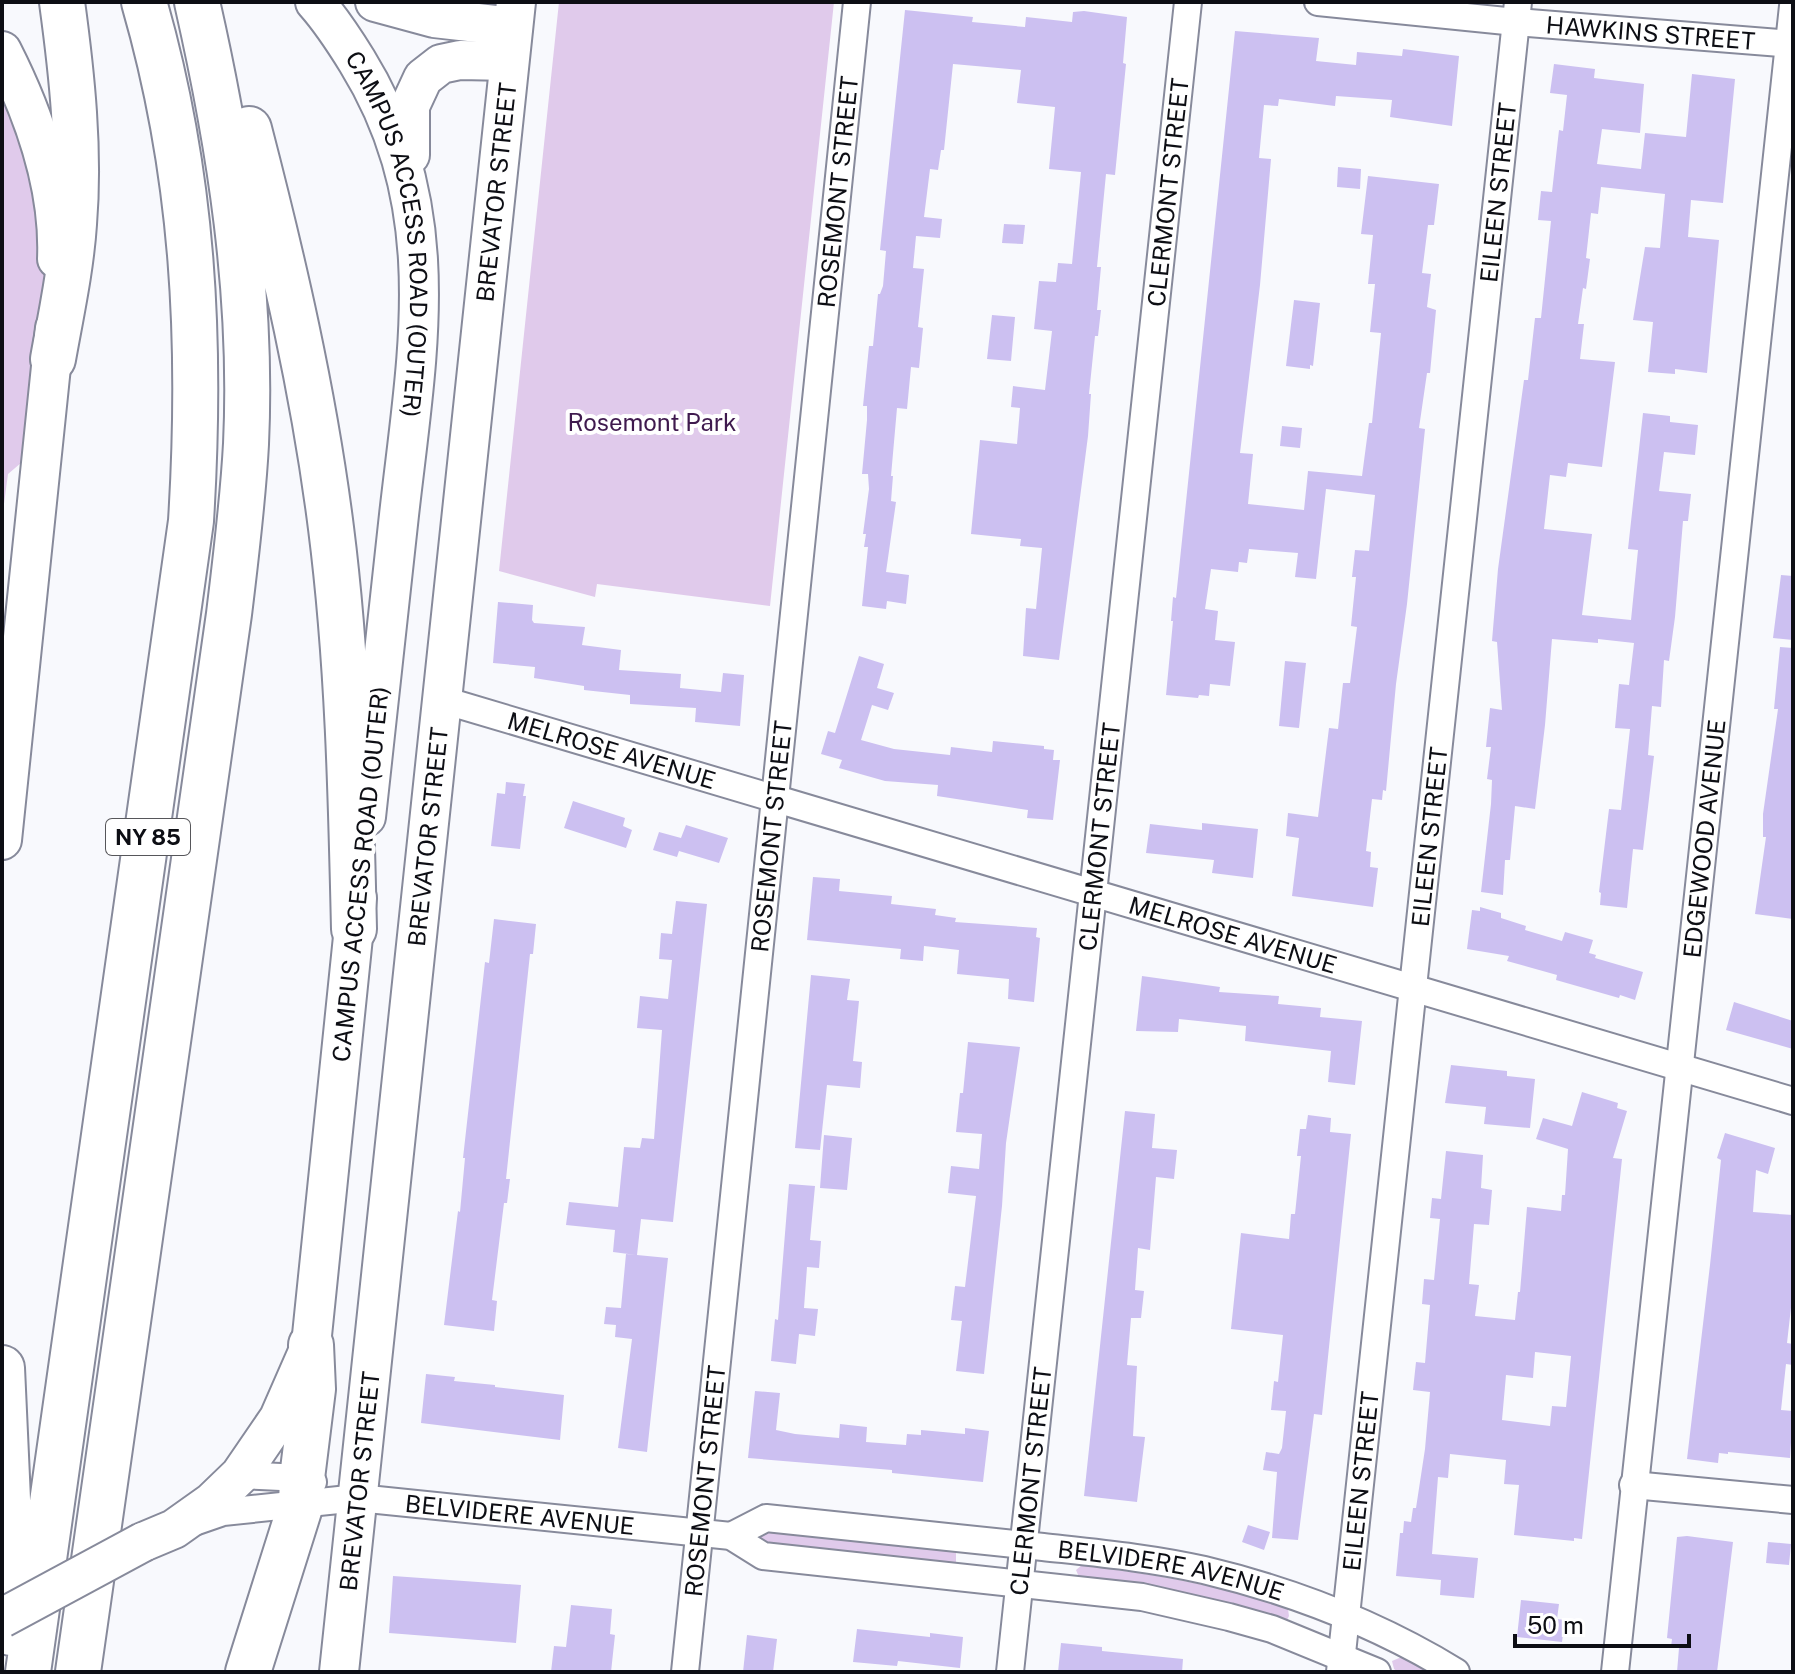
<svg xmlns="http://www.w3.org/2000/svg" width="1795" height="1674" font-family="'Public Sans',sans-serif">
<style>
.green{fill:#e0caeb}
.building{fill:#ccc0f1;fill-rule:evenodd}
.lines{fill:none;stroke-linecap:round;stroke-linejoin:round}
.street-casing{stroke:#878a9b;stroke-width:30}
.secondary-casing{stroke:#878a9b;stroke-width:42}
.highway-casing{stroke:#878a9b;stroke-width:48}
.street{stroke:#fff;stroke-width:26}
.secondary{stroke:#fff;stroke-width:38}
.highway{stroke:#fff;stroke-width:44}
.secondary-bridge-casing{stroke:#878a9b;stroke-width:42;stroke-linecap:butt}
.secondary-bridge{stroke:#fff;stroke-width:38}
.labels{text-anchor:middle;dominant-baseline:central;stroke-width:8;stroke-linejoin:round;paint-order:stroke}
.shield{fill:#fff;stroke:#56565a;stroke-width:2}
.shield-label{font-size:22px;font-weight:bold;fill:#0d0e14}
.street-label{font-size:24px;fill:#0d0e14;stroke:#fff}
.park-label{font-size:24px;fill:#3f1a4e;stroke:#fff}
</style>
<rect width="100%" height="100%" fill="#f8f9fd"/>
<path class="green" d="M559 2H834L770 606 597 584 595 597 499 571Z
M2 51 58 249 28 457 8 474 2 519Z
M758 1530 949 1549 956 1553V1563L949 1567 756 1547Z
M1082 1565C1152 1574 1221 1585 1288 1609L1289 1616 1286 1622 1079 1577 1076 1570Z
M1404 1656 1431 1672H1398L1394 1669 1392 1661Z"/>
<path class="building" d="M905 10 973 17 972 22 1025 27 1026 17 1072 22 1073 12 1084 11 1127 17 1123 63 1126 64 1115 175 1106 174 1097 267H1101L1097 310H1101L1098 336H1095L1089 394H1091L1088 436 1059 660 1023 656 1026 608 1036 609 1042 548 1020 546 1021 539 971 534 980 440 1017 444 1020 408 1011 407 1013 386 1045 390 1052 331 1034 329 1039 281 1056 282 1058 263 1072 264 1081 172 1049 169 1055 107 1017 103 1021 70 953 64 944 150H941L938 170 930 169 924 217 942 219 940 238 916 236 913 268 924 269 918 327 923 328 919 368 911 367 907 409 897 408 891 476H893L891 501 896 502 886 572 909 575 906 604 887 601 886 609 862 606 868 547H864L866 534H863L869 489 868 474H862L867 420V406H863L869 346H873L878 294H880L883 286 886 251 880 250Z
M1235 31 1319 38 1316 61 1356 65 1357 52 1402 56 1403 49 1459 56 1452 126 1390 117 1392 100 1336 96 1335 106 1279 99 1278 106 1264 105 1259 158 1271 159 1260 285 1240 453 1253 454 1248 504 1304 510 1308 471 1362 476 1369 423H1372L1381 333 1370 332 1375 284H1368L1373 235 1361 234 1368 176 1439 184 1434 225H1428L1422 273 1431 274 1427 307 1436 310 1430 373H1427L1419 428 1425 429 1407 604 1396 684 1386 791 1383 790 1382 800 1372 799 1366 851 1371 852 1370 867 1378 868 1373 907 1292 896 1299 838 1286 836 1288 813 1318 817 1329 728 1338 729 1343 683H1350L1357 627 1351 626 1356 577H1352L1355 550 1369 551 1375 495 1326 489 1316 579 1295 577 1298 553 1249 549 1247 563 1239 562 1238 572 1211 569 1205 609 1218 611 1215 640 1235 642 1230 686 1210 684 1209 696 1199 695 1198 698 1166 695 1173 621H1171L1173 597 1176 598Z
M1554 64 1595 69 1594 78 1644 84 1640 133 1602 129 1597 164 1641 169 1645 133 1686 137 1692 74 1735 79 1723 203 1691 200 1688 237 1719 240 1707 373 1675 369V374L1648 372 1653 322 1633 320 1645 247 1660 248 1665 194 1601 187 1598 214 1591 213 1586 258 1590 259 1586 289 1583 288 1578 324H1584L1580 359 1615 362 1602 467 1568 463 1566 477 1550 475 1544 529 1592 534 1582 615 1631 620 1638 550 1628 549 1643 413 1670 416V422L1698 425 1695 455 1664 452 1659 491 1691 494 1688 521H1683L1675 617 1669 661 1664 660 1661 707 1652 706 1648 755 1654 756 1643 850 1633 849 1627 908 1600 905 1601 893 1599 892 1609 809 1621 810 1630 729 1615 728 1619 684 1629 685 1634 643 1598 639V643L1552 639 1545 725 1535 809 1515 806 1510 860H1505L1503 895 1481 892 1491 804 1492 780 1487 779 1491 747H1486L1490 708 1502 710 1497 642 1492 641 1498 569 1524 380H1528L1535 318H1541L1551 221 1538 220 1541 191 1552 192 1559 130 1563 131 1567 95 1550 93Z
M1338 167 1361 169 1360 189 1337 187Z
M1004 224 1025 225 1023 244 1002 243Z
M1294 300 1320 303 1313 366 1310 365V369L1286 366Z
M992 315 1015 317 1011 361 987 359Z
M1282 426 1302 428 1300 448 1280 446Z
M1781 575 1793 576V640L1773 638Z
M498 602 533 605 532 620 534 623 585 627 582 645 621 650 619 670 681 674 680 688 721 692 723 673 744 675 740 726 695 722 696 708 630 704V695L584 690V686L534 678 535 667 493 663Z
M1780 647 1793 648V919L1755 914 1766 837H1763V814L1778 709H1774Z
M859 656 884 664 877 688 894 693 888 710 872 705 861 740 894 749 950 755 951 747 992 752 993 741 1044 746V749L1054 750 1053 760H1060L1053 820 1027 818 1028 810 937 796 938 785 885 781 839 768 842 760 821 754 828 731 835 733Z
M1285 661 1306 663 1299 728 1279 726Z
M506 782 525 784 523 796H526L520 849 491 846 497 793 505 794Z
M573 801 625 818 623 826 632 830 626 848 564 828Z
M1202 823 1258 829 1253 878 1212 873 1214 860 1146 853 1150 824 1202 830Z
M686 825 728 838 719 863 679 851 677 857 653 850 659 832 681 838Z
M813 877 840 879 839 891 892 896 891 904 936 909 935 915 956 918 955 922 1037 928 1036 937 1040 938 1034 1002 1008 999 1009 979 957 974 959 950 924 946 923 961 900 959 901 949 807 940Z
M676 901 707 904 673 1222 641 1219 637 1255 668 1258 647 1452 618 1448 632 1339 615 1337 616 1325 604 1324 606 1307 621 1308 626 1254 636 1255 613 1252 615 1230 566 1225 569 1202 618 1207 624 1147 640 1148 642 1138 654 1139 662 1030 637 1028 640 996 668 999 672 960 659 959 661 933 672 934Z
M1480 907 1501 913V918L1526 926 1525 930 1562 941 1565 932 1593 940 1589 953 1596 955 1595 958 1643 972 1635 1000 1620 995 1619 998 1556 980 1557 975 1507 961 1509 956 1467 949 1472 910 1480 911Z
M494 919 536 924 533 954H530L506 1179H510L507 1203H504L492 1300 497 1301 494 1331 444 1325 458 1211 460 1212 465 1158H463L485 962 489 963Z
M811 975 850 979 847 1000 859 1001 853 1061 862 1062 860 1088 827 1085 820 1150 795 1148Z
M1142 976 1220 987 1219 992 1279 996 1278 1004 1321 1008 1320 1017 1362 1021 1355 1085 1328 1082 1331 1051 1245 1041 1246 1026 1179 1019 1178 1032 1136 1031Z
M1734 1002 1793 1021V1049L1726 1030Z
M968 1042 1020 1047 1006 1143 1002 1206 984 1374 956 1371 962 1321 951 1320 955 1286 965 1287 976 1196 948 1193 951 1166 979 1169 982 1134 956 1132 960 1093H963Z
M1451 1065 1507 1071V1076L1535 1079 1530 1128 1484 1124 1486 1107 1445 1103Z
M1582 1092 1618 1103 1617 1108 1627 1111 1613 1158 1622 1159 1582 1539 1574 1538V1541L1514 1535 1519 1485 1504 1484 1506 1460 1450 1454 1448 1478 1438 1477 1432 1554 1478 1558 1474 1598 1440 1595 1441 1580 1396 1576 1400 1533H1403L1404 1521 1411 1522 1413 1508H1416L1425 1449 1430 1392 1413 1390 1416 1362 1425 1363 1430 1305 1422 1304 1424 1279 1434 1280 1440 1219 1430 1218 1432 1198 1441 1199 1446 1151 1483 1155 1481 1188 1492 1190 1489 1225 1474 1224 1469 1284 1479 1285 1475 1316 1515 1320 1518 1292H1520L1527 1207 1561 1211 1562 1195H1565L1568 1149 1536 1139 1543 1118 1572 1126ZM1535 1352 1571 1356 1566 1407 1552 1406 1550 1426 1502 1420 1506 1375 1533 1378Z
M1125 1111 1155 1114 1152 1148 1177 1150 1174 1179 1156 1177 1150 1250 1138 1248 1135 1290 1144 1291 1141 1318H1131L1127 1365 1137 1366 1133 1436 1145 1437 1137 1502 1084 1496Z
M1308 1115 1331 1118 1330 1132 1351 1134 1322 1415 1314 1414 1298 1540 1272 1538 1277 1472 1263 1470 1266 1452 1279 1454 1282 1448 1286 1411 1271 1410 1274 1381 1278 1382 1283 1335 1231 1329 1241 1233 1289 1239 1291 1214H1295L1301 1156H1297L1300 1129H1306Z
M1725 1133 1775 1148 1768 1174 1756 1170 1753 1212 1793 1215V1290L1787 1343 1793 1344V1365L1786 1364 1781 1410 1793 1411 1790 1458 1728 1452V1454L1719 1453 1718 1463 1687 1459 1710 1265 1721 1160 1717 1158Z
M824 1135 852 1138 847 1190 820 1188Z
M789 1184 815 1186 810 1240 821 1241 819 1268 807 1267 804 1308 818 1309 815 1336 799 1334 796 1364 771 1361 775 1319 778 1320Z
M426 1374 455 1377 454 1381 495 1385V1387L564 1395 560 1440 421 1423Z
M755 1391 780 1393 776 1430 795 1434 839 1438 840 1424 867 1427 866 1442 906 1445 907 1434 921 1435V1430L965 1434V1428L989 1431 983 1482 892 1473V1470L748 1458Z
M1248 1525 1270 1532 1264 1550 1242 1542Z
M1687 1536 1733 1542 1717 1672H1677L1679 1648 1671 1647 1672 1639 1667 1638 1677 1537Z
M1768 1542 1791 1544 1789 1565 1766 1563Z
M393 1576 521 1585 516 1643 389 1633Z
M1521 1600 1559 1604 1557 1619 1565 1620 1562 1642 1517 1637Z
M571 1605 612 1609 610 1634 615 1635 611 1672H551L554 1646 566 1647Z
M857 1629 930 1637V1633L963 1637 960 1668 898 1661 897 1666 853 1662Z
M747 1635 777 1639 773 1672H743Z
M1061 1643 1102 1647V1651L1183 1659 1182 1672H1058Z"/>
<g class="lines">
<defs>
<g id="street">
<path id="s1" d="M1318 2 1516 22 1793 44"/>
<path id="s2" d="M443 700 1793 1101"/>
<path d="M240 1475 302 1478 313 1482"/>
<path d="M1633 1485 1793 1500"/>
<path id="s3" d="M197 1521 223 1512 358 1498 731 1536 763 1556 1142 1597 1229 1617 1272 1629 1377 1672"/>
<path id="s4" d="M731 1536 766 1518C858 1528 951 1537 1043 1547 1097 1553 1151 1558 1204 1570 1292 1591 1379 1625 1456 1672"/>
<path id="s5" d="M685 1672 857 2"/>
<path id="s6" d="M1010 1672 1188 2"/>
<path id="s7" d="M1340 1672 1518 2"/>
<path id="s8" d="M1615 1672 1793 6"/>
</g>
<g id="secondary">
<path id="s9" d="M315 2C331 20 344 40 357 61 448 208 417 354 399 515 388 616 377 716 366 817"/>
<path d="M375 2 434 18 513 27"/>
<path d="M2 51C34 114 60 187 57 259"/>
<path d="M410 155V106L423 78 441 64 460 60 509 61"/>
<path d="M2 840 55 328"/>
<path d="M143 1542 174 1529 212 1502 240 1475 279 1418 311 1345 357 898"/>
<path id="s10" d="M339 1672 516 2"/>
</g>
<path id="highway" d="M249 129C283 260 314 393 331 528 348 661 351 795 354 929
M53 359C61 314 71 269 74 224 80 150 72 75 62 2
M2 1368 12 1587 11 1633
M28 1672 191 521C202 342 194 175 144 2
M78 1672 229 614C236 557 243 501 246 444 253 295 230 147 197 2
M248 1672 301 1504 302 1478 313 1389 311 1345"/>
</defs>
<use href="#street" class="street-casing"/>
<use href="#secondary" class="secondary-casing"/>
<use href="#highway" class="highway-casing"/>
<use href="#street" class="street"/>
<use href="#secondary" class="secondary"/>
<use href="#highway" class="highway"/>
<defs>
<path id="secondary-bridge" d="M2 1618 143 1542"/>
</defs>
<use href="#secondary-bridge" class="secondary-bridge-casing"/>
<use href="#secondary-bridge" class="secondary-bridge"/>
</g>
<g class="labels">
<rect class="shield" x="106" y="819" width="84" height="36" rx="6"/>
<g class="shield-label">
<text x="148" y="837">NY 85</text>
</g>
<g class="street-label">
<text stroke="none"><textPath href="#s1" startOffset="334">HAWKINS STREET</textPath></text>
<text stroke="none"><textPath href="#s5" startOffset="1488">ROSEMONT STREET</textPath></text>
<text stroke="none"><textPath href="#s10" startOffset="1488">BREVATOR STREET</textPath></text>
<text stroke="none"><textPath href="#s6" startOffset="1488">CLERMONT STREET</textPath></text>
<text stroke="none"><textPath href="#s7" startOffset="1488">EILEEN STREET</textPath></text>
<text stroke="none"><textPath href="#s9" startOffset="252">CAMPUS ACCESS ROAD (OUTER)</textPath></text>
<text stroke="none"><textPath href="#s2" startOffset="176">MELROSE AVENUE</textPath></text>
<text stroke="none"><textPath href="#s10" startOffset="840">BREVATOR STREET</textPath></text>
<text stroke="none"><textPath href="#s5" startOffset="840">ROSEMONT STREET</textPath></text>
<text stroke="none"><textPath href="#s6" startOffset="840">CLERMONT STREET</textPath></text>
<text stroke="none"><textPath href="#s7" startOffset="840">EILEEN STREET</textPath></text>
<text stroke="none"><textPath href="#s8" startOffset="838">EDGEWOOD AVENUE</textPath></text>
<text transform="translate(360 874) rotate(-84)">CAMPUS ACCESS ROAD (OUTER)</text>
<text stroke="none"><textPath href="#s2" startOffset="824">MELROSE AVENUE</textPath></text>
<text stroke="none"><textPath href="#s10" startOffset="192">BREVATOR STREET</textPath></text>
<text stroke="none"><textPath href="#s6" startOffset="192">CLERMONT STREET</textPath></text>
<text stroke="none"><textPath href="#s7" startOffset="192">EILEEN STREET</textPath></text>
<text stroke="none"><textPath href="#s5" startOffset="192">ROSEMONT STREET</textPath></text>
<text stroke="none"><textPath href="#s3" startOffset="326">BELVIDERE AVENUE</textPath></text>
<text stroke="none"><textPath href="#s4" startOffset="448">BELVIDERE AVENUE</textPath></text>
</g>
<g class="park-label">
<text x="652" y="422">Rosemont Park</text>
</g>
</g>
<rect width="1795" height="1674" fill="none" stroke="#0d0e14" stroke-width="8"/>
<path d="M1515 1634v12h174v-12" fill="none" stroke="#0d0e14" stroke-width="4"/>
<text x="1527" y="1634" font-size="24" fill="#0d0e14" stroke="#ffffff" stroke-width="6" paint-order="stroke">50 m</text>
</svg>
